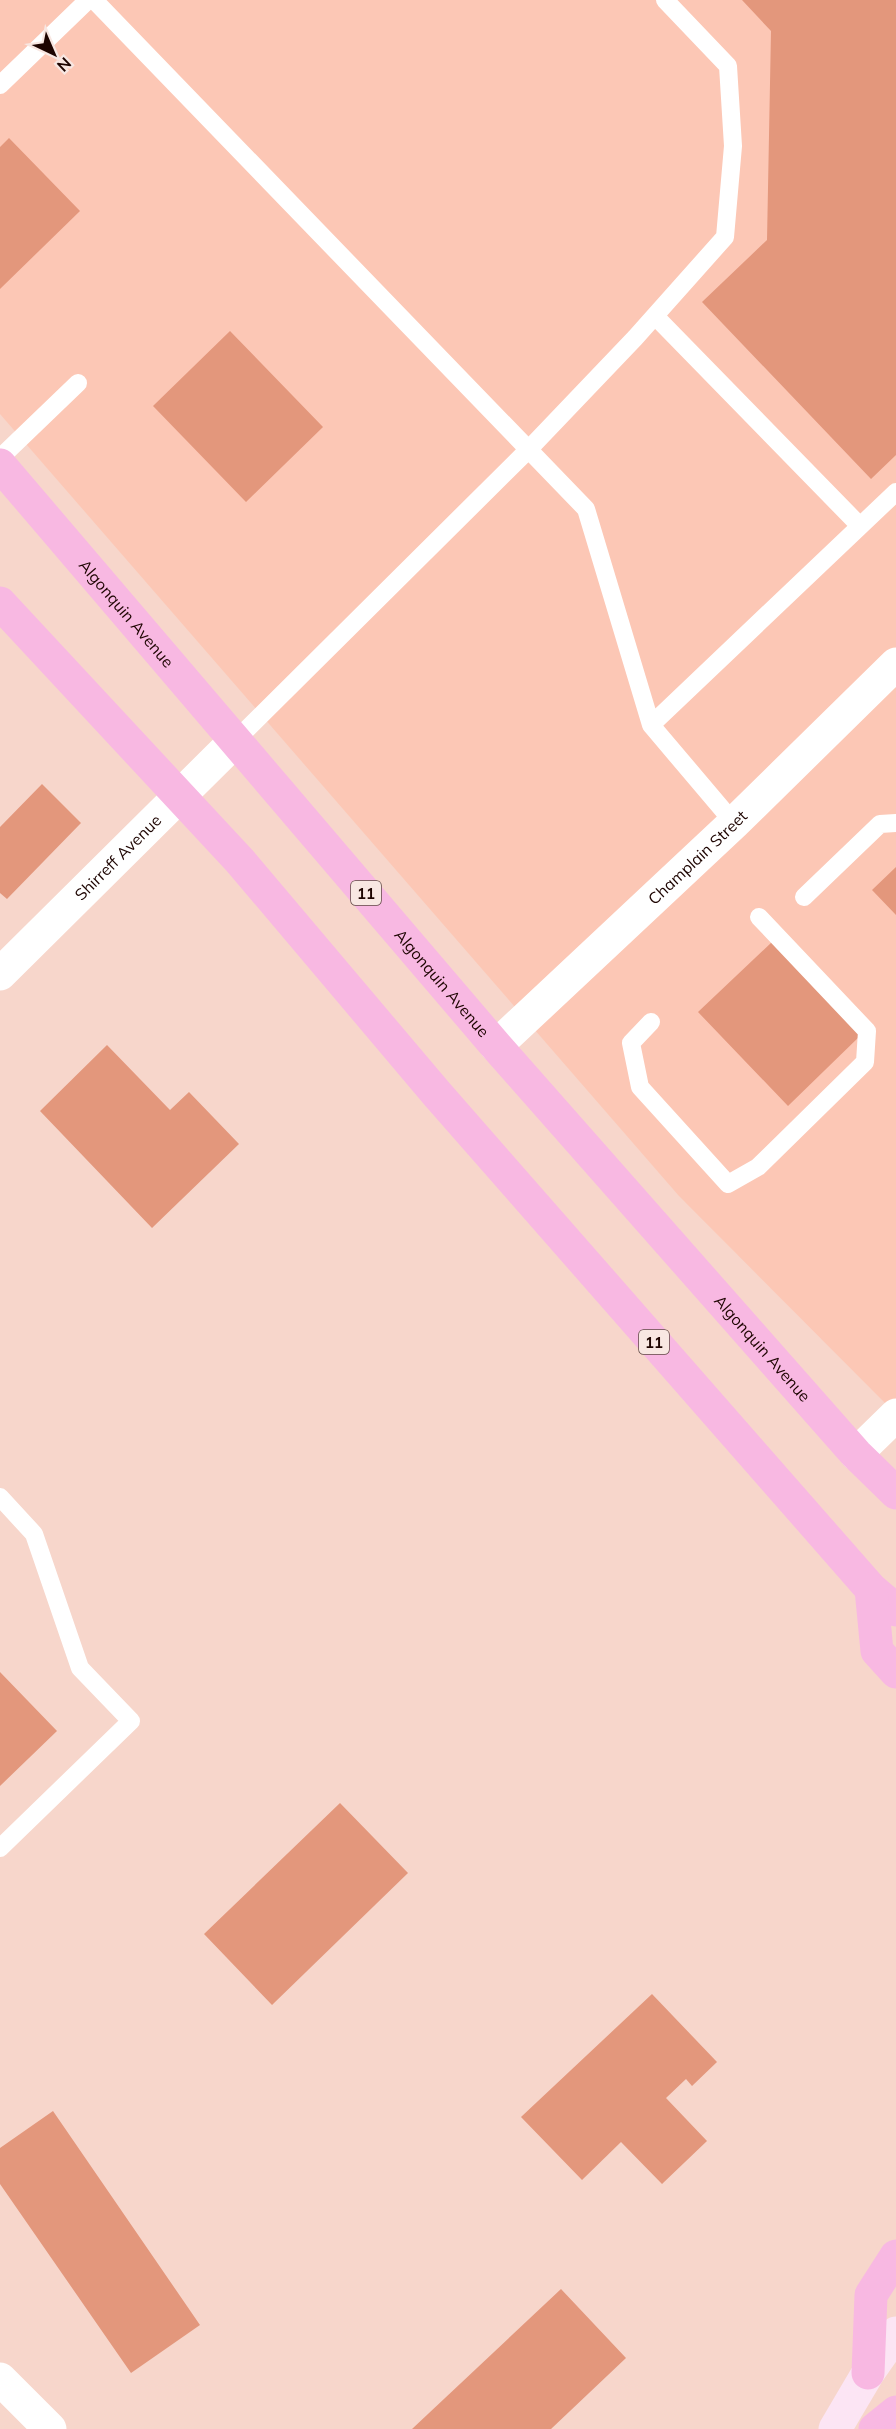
<svg xmlns="http://www.w3.org/2000/svg" width="896" height="2429" font-family="Mulish,sans-serif">
<style>
.built{fill:#fcc7b5}
.building{fill:#e3977c}
.lines{fill:none;stroke-linecap:round;stroke-linejoin:round}
.service{stroke:#fff;stroke-width:18}
.minor{stroke:#fff;stroke-width:33}
.tertiary{stroke:#fff;stroke-width:33}
.secondary{stroke:#fce5f4;stroke-width:33}
.trunk{stroke:#f8b8e2;stroke-width:33}
.labels{text-anchor:middle;dominant-baseline:central;stroke-width:4.5;stroke-linejoin:round;paint-order:stroke}
.shield{fill:#f8e7e2;stroke:#5f4844;stroke-width:1.5}
.shield-label{font-size:15px;font-weight:bold;fill:#1d0400}
.street-label{font-size:16px;fill:#1d0400;stroke:#f8e7e2}
</style>
<rect width="100%" height="100%" fill="#f7d6cb"/>
<path class="built" d="M0 0H896V1414L679 1196 0 414Z"/>
<path class="building" d="M742 0H896V455L871 479 702 302 767 240 771 31Z
M9 138 80 211 0 289V147Z
M230 331 323 427 246 502 153 406Z
M42 784 81 823 7 899 0 893V827Z
M896 867V915L872 890Z
M772 942 861 1035 788 1106 698 1012Z
M107 1045 170 1110 189 1092 239 1144 152 1228 40 1111Z
M0 1672 57 1731 0 1786Z
M340 1803 408 1873 272 2005 204 1934Z
M652 1994 717 2062 692 2086 686 2079 666 2098 707 2141 662 2184 621 2142 582 2180 521 2117Z
M53 2111 200 2325 131 2373 0 2184V2148Z
M561 2289 626 2358 551 2429H412Z"/>
<g class="lines">
<path class="service" d="M94 0 586 509 651 725 734 823
M0 85 88 0
M655 316 860 526
M0 458 78 383
M651 725 896 492
M236 740 529 449 635 338 725 237 733 146 728 66 665 0
M804 897 880 824 896 823
M651 1022 631 1043 640 1087 728 1184 758 1167 865 1062 867 1031 759 917
M0 1497 34 1534 80 1668 131 1721 0 1848"/>
<g class="minor">
<path id="s1" d="M0 974 236 740"/>
<path id="s2" d="M496 1046 734 823 896 664"/>
<path d="M0 2379 50 2429"/>
</g>
<path class="tertiary" d="M856 1454 896 1415"/>
<path class="secondary" d="M835 2429 868 2373 896 2333"/>
<g class="trunk">
<path id="s3" d="M0 465 496 1046 856 1454 896 1493"/>
<path d="M0 603 240 861 437 1094 871 1589 896 1610"/>
<path d="M871 1589 877 1651 896 1672"/>
<path d="M868 2373 871 2295 896 2256"/>
<path d="M875 2429 896 2412"/>
</g>
</g>
<g class="labels">
<g class="shield">
<rect x="351" y="881" width="30" height="24" rx="4.5"/>
<rect x="639" y="1330" width="30" height="24" rx="4.5"/>
</g>
<g class="shield-label">
<text x="366" y="893">11</text>
<text x="654" y="1342">11</text>
</g>
<g class="street-label">
<text stroke="none"><textPath href="#s3" startOffset="195">Algonquin Avenue</textPath></text>
<text stroke="none"><textPath href="#s1" startOffset="166">Shirreff Avenue</textPath></text>
<text stroke="none"><textPath href="#s2" startOffset="276">Champlain Street</textPath></text>
<text stroke="none"><textPath href="#s3" startOffset="681">Algonquin Avenue</textPath></text>
<text stroke="none"><textPath href="#s3" startOffset="1167">Algonquin Avenue</textPath></text>
</g>
</g>
<g transform="translate(54 54) rotate(136)" stroke="#f8e7e2" stroke-width="4.5" paint-order="stroke">
<path d="M0-4.5L10 22L0 15L-10 22Z" fill="#1d0400"/>
<text y="-9" font-size="16" font-weight="bold" text-anchor="middle" fill="#1d0400">N</text>
</g>
</svg>
